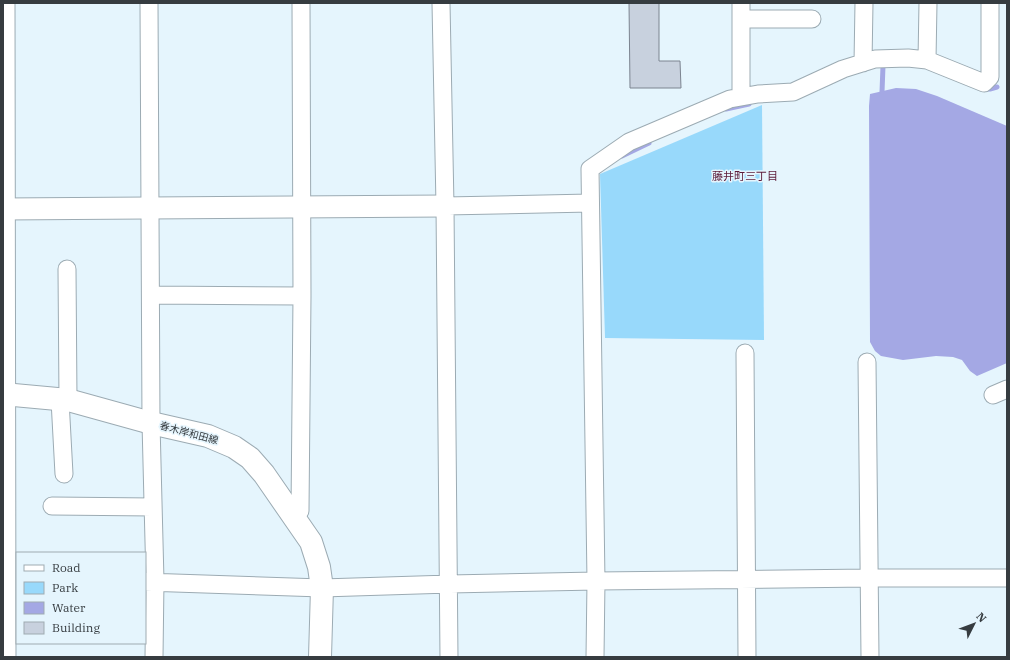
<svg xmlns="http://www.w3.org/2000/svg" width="1010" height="660" font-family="'IBM Plex Serif','Noto Sans JP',serif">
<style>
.green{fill:#98d9fb}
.water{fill:#a4a8e4}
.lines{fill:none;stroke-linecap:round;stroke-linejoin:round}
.stream{stroke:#a4a8e4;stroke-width:5}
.building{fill:#c8d1de;stroke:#7c8490}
.minor-casing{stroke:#9cabb3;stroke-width:19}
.tertiary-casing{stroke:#9cabb3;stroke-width:23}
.secondary-casing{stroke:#9cabb3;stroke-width:24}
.minor{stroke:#fff;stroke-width:17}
.tertiary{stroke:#fff;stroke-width:21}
.secondary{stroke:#fff;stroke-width:22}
.labels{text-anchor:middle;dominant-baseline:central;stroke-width:3;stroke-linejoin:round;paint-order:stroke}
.street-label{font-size:10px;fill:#363c40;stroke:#e5f5fd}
.neighbourhood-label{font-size:11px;fill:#5c1b39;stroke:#e5f5fd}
</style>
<rect width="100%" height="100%" fill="#e5f5fd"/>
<path class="green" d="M762 105 764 340 605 338 600 174Z"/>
<path class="water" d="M896 88 916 89 937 96 1007 126V363L977 376 970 371 962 360 953 357 936 356 903 360 881 356 875 351 870 342 869 106 870 94Z"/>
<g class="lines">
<path class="stream" d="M984 89H990L997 87
M882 92 883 66
M726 109 749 104
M622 156 649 143"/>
</g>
<path class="building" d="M629 3H659V61H680L681 88H630Z"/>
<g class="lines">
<defs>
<path id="minor" d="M6 3 7 657
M149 3 151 423 155 581 154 657
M441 3 445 206 449 657
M741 3V97
M741 19H812
M927 60 928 3
M863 63 864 3
M445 206 590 203
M67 269 68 400
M151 295 302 296
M745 353 747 657
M867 362 870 657
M993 395 1007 389
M60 400 64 474
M52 506 153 507
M294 518 300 511 302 296 301 3
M145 582 322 588 450 584 596 581 869 578H1007
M595 657 596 581 590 169 629 142 730 99 758 94 793 92 843 69 875 59 908 58 927 60 984 83 990 77V3"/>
<path id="tertiary" d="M3 209 445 206"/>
<path id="secondary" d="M3 394 68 400 151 423 208 436 234 447 250 458 264 474 311 542 319 567 322 588 320 657"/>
</defs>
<use href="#minor" class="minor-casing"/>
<use href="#tertiary" class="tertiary-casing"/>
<use href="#secondary" class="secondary-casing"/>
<use href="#minor" class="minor"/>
<use href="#tertiary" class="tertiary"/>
<use href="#secondary" class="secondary"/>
</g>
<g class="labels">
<g class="street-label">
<text transform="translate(189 433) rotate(15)">春木岸和田線</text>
</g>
<g class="neighbourhood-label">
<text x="745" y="176">藤井町三丁目</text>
</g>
</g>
<rect width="1010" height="660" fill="none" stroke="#363c40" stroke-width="8"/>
<rect x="16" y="552" width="130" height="92" fill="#e5f5fd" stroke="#9fabb1"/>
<rect x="24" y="565" width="20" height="6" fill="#ffffff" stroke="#9fabb1"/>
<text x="52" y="572" font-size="12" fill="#363c40">Road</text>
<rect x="24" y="582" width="20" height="12" fill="#98d9fb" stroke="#9fabb1"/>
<text x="52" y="592" font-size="12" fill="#363c40">Park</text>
<rect x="24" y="602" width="20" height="12" fill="#a4a8e4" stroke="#9fabb1"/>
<text x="52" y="612" font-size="12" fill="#363c40">Water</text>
<rect x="24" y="622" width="20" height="12" fill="#c8d1de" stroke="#9fabb1"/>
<text x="52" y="632" font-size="12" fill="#363c40">Building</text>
<g transform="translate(974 624) rotate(48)" stroke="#e5f5fd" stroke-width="3" paint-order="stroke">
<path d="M0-3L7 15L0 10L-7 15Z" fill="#363c40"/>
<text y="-6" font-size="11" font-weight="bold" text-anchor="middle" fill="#363c40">N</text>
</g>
</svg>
